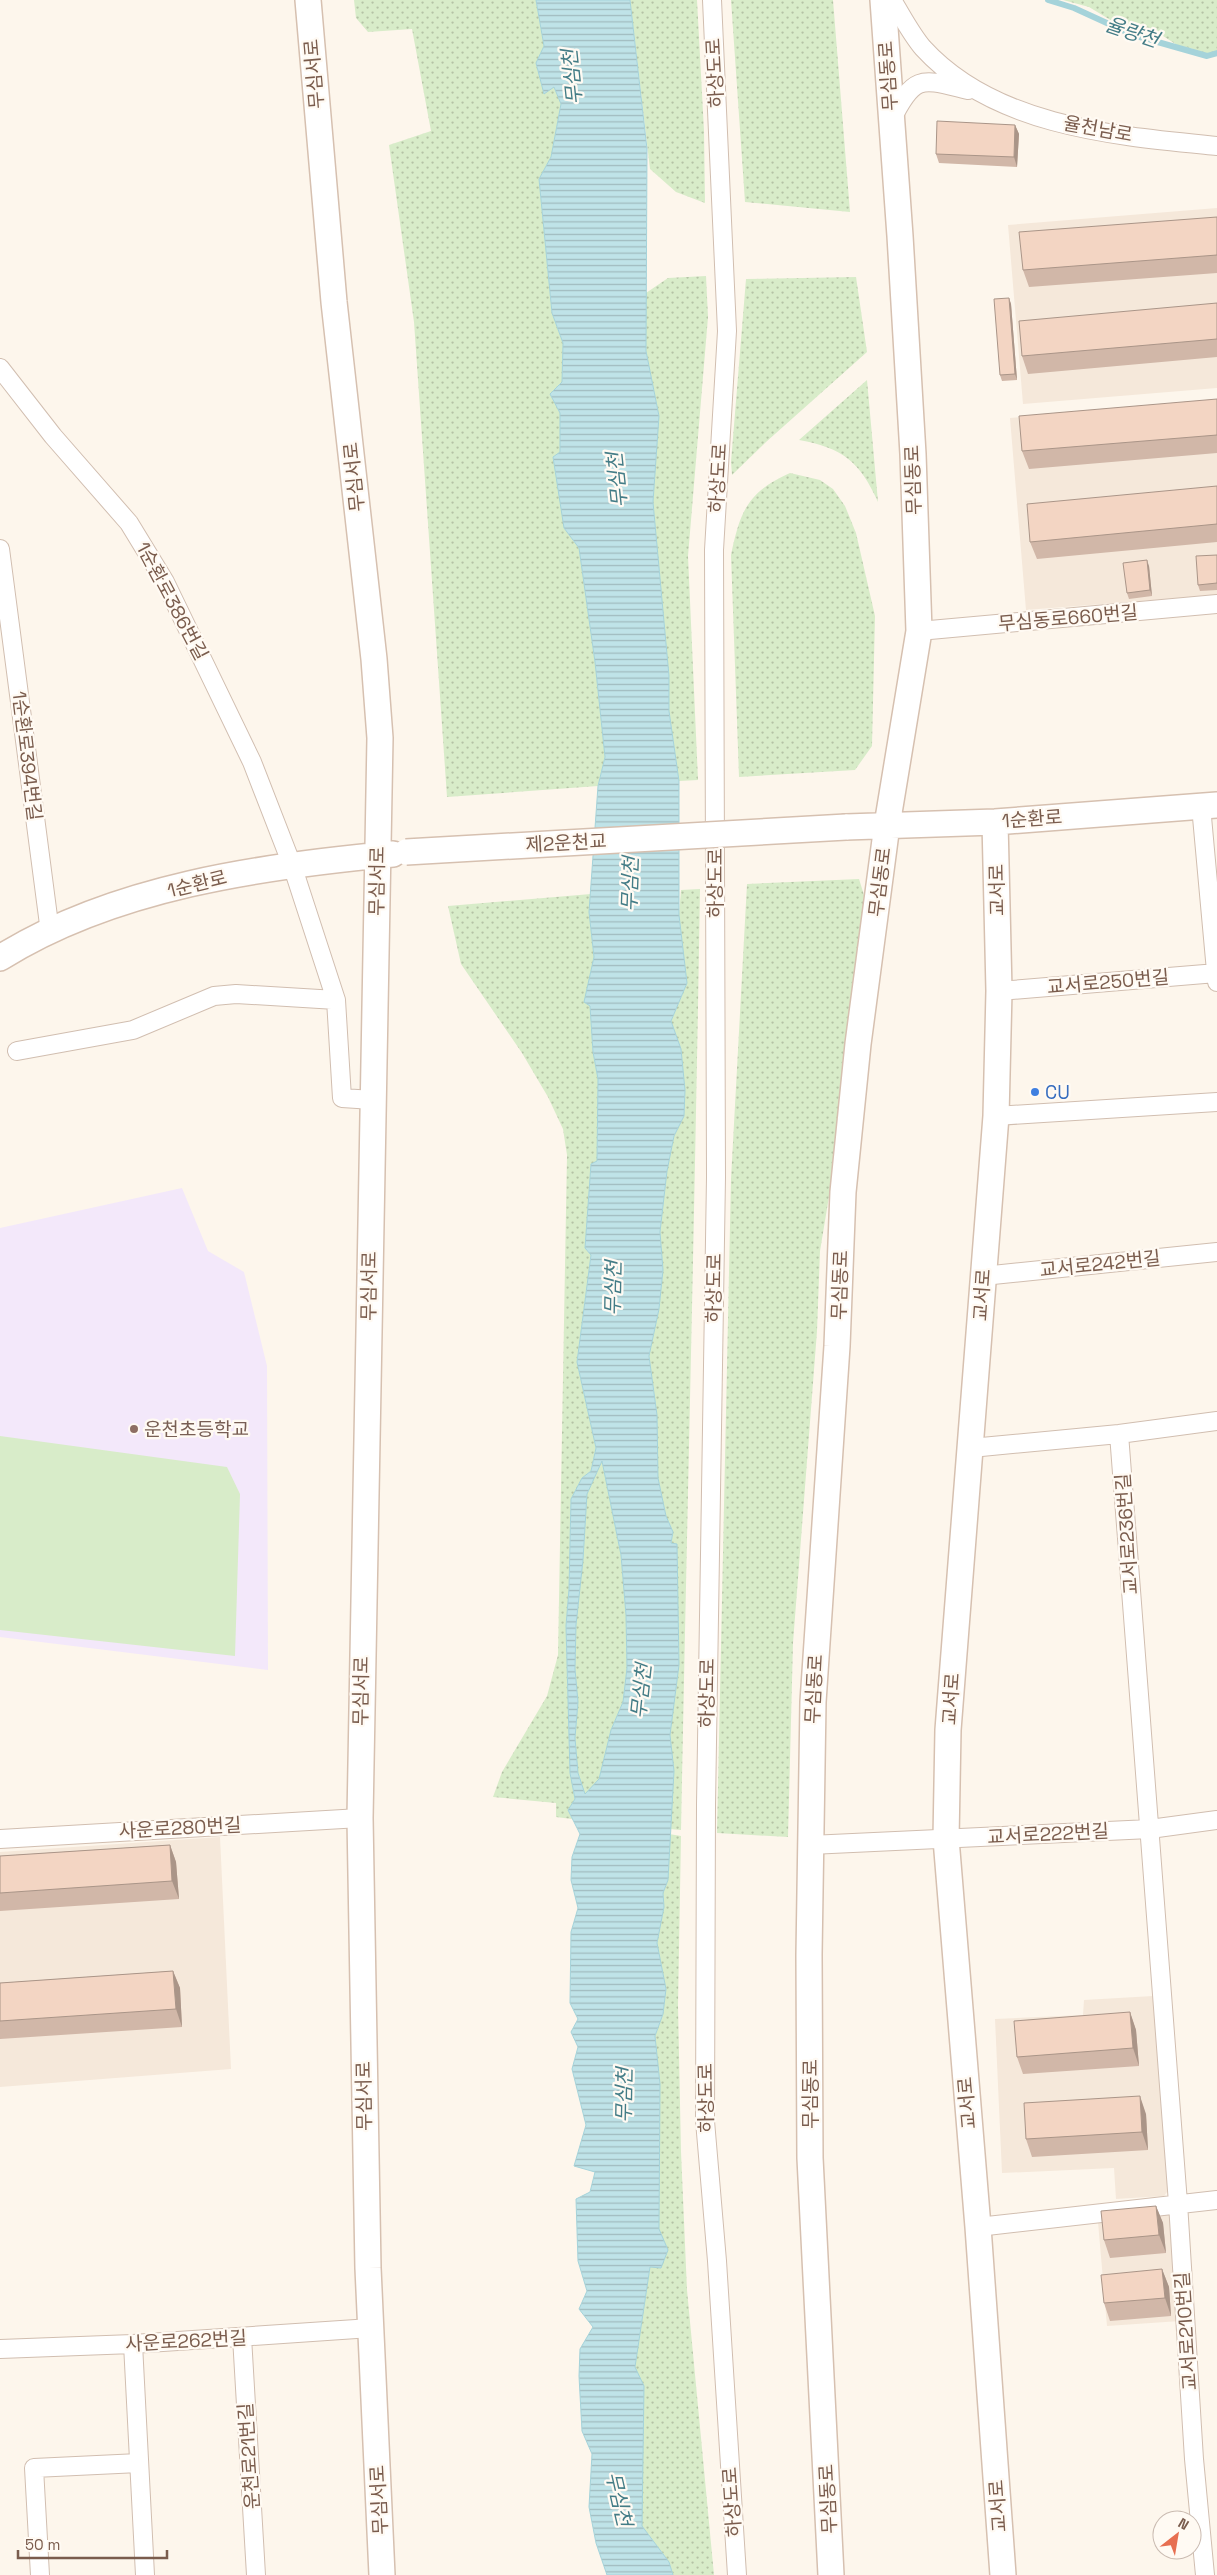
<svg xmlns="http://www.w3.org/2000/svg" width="1217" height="2575" font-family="'Space Grotesk','Noto Sans KR',sans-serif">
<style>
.residential{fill:#f5e8da}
.education{fill:#f3e8fa}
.grass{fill:url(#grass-dots)}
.green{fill:#d8ecc9}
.water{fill:url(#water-rules);stroke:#a5d3da;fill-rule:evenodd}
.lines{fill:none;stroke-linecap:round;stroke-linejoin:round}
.stream{stroke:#a5d3da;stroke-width:6}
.street-casing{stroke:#d1beb0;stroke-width:20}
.secondary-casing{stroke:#d6c0b0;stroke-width:28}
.street{stroke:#fff;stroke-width:18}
.secondary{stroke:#fff;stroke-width:25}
.secondary-bridge-casing{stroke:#d6c0b0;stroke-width:28;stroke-linecap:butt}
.secondary-bridge{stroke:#fff;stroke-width:25}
.wall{fill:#d1b7a8}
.shaded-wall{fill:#aa9588}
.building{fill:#f3d5c3;stroke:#aa9588}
.shop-dot{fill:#3f7fe0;stroke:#fffaf3;stroke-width:2}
.education-dot{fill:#8d6e63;stroke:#fffaf3;stroke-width:2}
.labels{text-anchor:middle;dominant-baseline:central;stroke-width:4.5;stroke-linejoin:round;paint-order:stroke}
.street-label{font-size:19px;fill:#7a5c4d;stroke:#fffaf3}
.shop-label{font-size:19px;fill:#366cbe;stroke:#fffaf3;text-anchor:start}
.education-label{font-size:19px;fill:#785e54;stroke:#fffaf3;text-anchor:start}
.water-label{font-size:20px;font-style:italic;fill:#437c86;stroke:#fffaf3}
</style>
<defs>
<pattern id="grass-dots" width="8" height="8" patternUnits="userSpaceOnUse" patternTransform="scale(1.25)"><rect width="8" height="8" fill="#d8ecc9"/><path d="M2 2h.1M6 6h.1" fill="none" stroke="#b4c2a5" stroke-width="1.8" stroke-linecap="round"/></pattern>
<pattern id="water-rules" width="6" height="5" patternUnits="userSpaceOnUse" patternTransform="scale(1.25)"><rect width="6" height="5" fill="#bfe3e8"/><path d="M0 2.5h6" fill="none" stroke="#a0bbbe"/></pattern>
</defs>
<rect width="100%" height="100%" fill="#fdf6ec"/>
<path class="residential" d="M1217 208V388L1023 404 1008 225Z
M1217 401V595L1026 610 1010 418Z
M220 1837 231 2069 0 2087V1852Z
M1153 1996 1170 2188 1164 2196 1116 2199 1114 2168 1002 2173 995 2019 1083 2015 1084 2000Z
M1169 2215 1180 2321 1107 2326 1098 2222Z"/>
<path class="education" d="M182 1188 208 1251 244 1272 267 1366 268 1670 0 1637V1228Z"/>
<path class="grass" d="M354 0H536L544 46 536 64 544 93 554 87 561 104 551 157 539 179 552 313 563 343 562 382 550 394 560 413 564 528 579 548 595 662 605 757 598 786 447 797 414 322 389 145 431 131 412 29 368 32 356 18Z
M630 0H697L704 131 705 203 676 192 650 169Z
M731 0H833L850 212 745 202Z
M1063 0H1217V55L1205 57 1199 55 1193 49 1177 45 1160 34 1127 30 1089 7Z
M706 276 708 317 688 556 698 780 679 781 669 711V676L653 502 659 416 646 351V293L668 278Z
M856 277 867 352 766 442 732 475 731 462 746 279Z
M867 380 878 502C860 462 843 448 799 440Z
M790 473 820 480 833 489 845 506 856 533 875 616 872 746 855 770 739 777 731 555C740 512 747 492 790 473Z
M859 879 864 895 853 1022 838 1142 820 1251 817 1331 793 1643 788 1837 717 1833 731 1179 747 884Z
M700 889C695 1203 687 1517 681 1830L669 1829 674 1771 670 1735 679 1665 677 1545 671 1544 673 1532 666 1516 658 1478 657 1415 649 1355 659 1309 663 1270 660 1232 667 1171 674 1136 684 1116 685 1090 681 1049 671 1021 687 983 679 915 681 890Z
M591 894 589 912 594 957 590 978V1006L593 1052 598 1079 597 1162 591 1164 585 1248 591 1255 577 1362 596 1448 591 1471 582 1478 571 1500 569 1589 566 1626 570 1773 575 1799 568 1810 572 1819 556 1817V1803L493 1797 502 1772 547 1696 558 1655 567 1155 563 1129 548 1097 522 1053 461 964 448 906Z
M602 1460 621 1555 626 1615 627 1668 623 1702 611 1730 599 1780 585 1795 578 1773 575 1738 578 1702 575 1669 576 1625 583 1560 587 1494Z
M669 1834 681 1836 678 2005 681 2152 687 2290 714 2575H673L669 2562 642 2526 641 2459 635 2367 650 2267 668 2250 659 2230 660 2084 655 2036 663 2014 666 1989 657 1943 664 1907 663 1893 668 1880Z"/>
<path class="green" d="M0 1436 227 1467 240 1494 235 1656 0 1630Z"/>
<path class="water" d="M536 0H630L647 149 646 351 659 416 653 502 669 676V711L679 781V915L687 983 671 1021 681 1049 685 1090 684 1116 674 1136 667 1171 660 1232 663 1270 659 1309 649 1356 657 1415 658 1478 666 1516 673 1532 671 1543 677 1544 679 1665 670 1735 674 1771 668 1880 663 1893 664 1907 657 1943 666 1989 663 2014 655 2036 660 2084 659 2229 668 2250 661 2268 650 2267 635 2367 644 2386 642 2526 669 2562 673 2575H607L596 2543 589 2507 592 2454 582 2431 579 2376 580 2349 593 2327 579 2309 587 2291 578 2261 576 2199 590 2192 595 2172 574 2166 586 2125 572 2069 578 2047 571 2032 578 2019 570 2003 571 1932 578 1908 571 1880 572 1857 580 1834 568 1810 575 1799 570 1773 566 1626 569 1589 571 1499 582 1478 591 1471 596 1448 577 1362 591 1255 585 1248 591 1164 597 1161 598 1079 593 1052 590 1006 584 1002 594 957 589 912 598 786 605 757 595 662 579 548 564 528 553 457 560 452V413L550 394 562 382 563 343 552 313 539 179 551 157 561 104 554 87 544 94 536 63 544 46ZM602 1461 621 1555 626 1615 627 1668 623 1702 611 1730 599 1779 585 1794 578 1773 575 1738 578 1702 575 1669 576 1625 583 1560 587 1494Z"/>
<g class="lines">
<path class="stream" d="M1048 0 1074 8 1133 35 1207 56 1217 53"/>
<defs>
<path id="street" d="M712 0 727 331 714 550 716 1177 706 1805 705 2121 717 2261 737 2575
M892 0C902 16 911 34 923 48 995 127 1117 136 1217 146
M892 119C915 73 922 79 968 90
M0 368 53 436 129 523 165 582 252 762 292 865 336 1000 342 1098 373 1100
M0 549 50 932
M919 631 1217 604
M1201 806 1217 982
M999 991 1217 973
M17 1051 133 1030 214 996 236 994 336 1000
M996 1116 1217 1102
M983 1276 1217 1252
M1119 1434 1178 2203 1194 2459 1205 2575
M971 1448 1119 1434 1217 1421
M0 1839 360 1818
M810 1845 1150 1829 1217 1820
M978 2227 1217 2200
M242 2337 256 2575
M133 2344 145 2575
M0 2349 133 2344 371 2328
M40 2575 34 2468 139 2463"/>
<path id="secondary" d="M308 0 334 302 374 659 380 738 360 1818 368 2268 382 2575
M995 822 999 991 996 1116 948 1730 946 1839 978 2227 1003 2575
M846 827 995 822 1217 805
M0 958C113 887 262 866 393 854
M831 2575 810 2158 809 1955 813 1702 837 1346 843 1192 858 1044 887 825 919 631 913 454 900 236 883 0"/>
</defs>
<use href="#street" class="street-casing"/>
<use href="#secondary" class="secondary-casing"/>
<use href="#street" class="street"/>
<use href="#secondary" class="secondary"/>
<defs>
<path id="secondary-bridge" d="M406 852 846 827"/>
</defs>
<use href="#secondary-bridge" class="secondary-bridge-casing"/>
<use href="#secondary-bridge" class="secondary-bridge"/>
</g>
<path class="wall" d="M1015 125 1019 134 1017 167 939 163 936 154Z
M1217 217V273L1029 287 1023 270Z
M1009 298 1011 304 1017 380 1002 381 1000 375Z
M1217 303V357L1028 374 1022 356Z
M1217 399V453L1029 469 1022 451Z
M1217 486V542L1037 559 1030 542Z
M1217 555V590L1200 591 1198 585Z
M1149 566 1152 596 1129 599 1127 593Z
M170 1845 176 1862 179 1899 0 1911V1856Z
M173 1971 180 1988 182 2027 0 2039V1983Z
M1130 2012 1136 2030 1139 2066 1023 2074 1017 2057Z
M1146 2114 1148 2150 1032 2157 1026 2139Z
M1156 2206 1163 2223 1166 2253 1110 2258 1104 2240Z
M1162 2269 1169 2287 1171 2316 1110 2321 1104 2303Z"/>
<path class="shaded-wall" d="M1015 125 1019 134 1017 167 1014 157Z
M1009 298 1011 304 1017 380 1015 374Z
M1147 560 1149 566 1152 596 1150 590Z
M170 1845 176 1862 179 1899 172 1881Z
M173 1971 180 1988 182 2027 176 2009Z
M1130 2012 1136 2030 1139 2066 1133 2048Z
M1140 2096 1146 2114 1148 2150 1142 2132Z
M1156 2206 1163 2223 1166 2253 1159 2235Z
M1162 2269 1169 2287 1171 2316 1165 2298Z"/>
<path class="building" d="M937 121 1015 125 1014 157 936 154Z
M1217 217V255L1023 270 1019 232Z
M1009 298 1015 374 1000 375 994 299Z
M1217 303V339L1022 356 1019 321Z
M1217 399V435L1022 451 1019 416Z
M1217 486V524L1030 542 1027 504Z
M1217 555V583L1198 585 1196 556Z
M1147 560 1150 590 1127 593 1123 563Z
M170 1845 172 1881 0 1893V1856Z
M173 1971 176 2009 0 2021V1983Z
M1130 2012 1133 2048 1017 2057 1014 2021Z
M1140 2096 1142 2132 1026 2139 1024 2103Z
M1156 2206 1159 2235 1104 2240 1101 2211Z
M1162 2269 1165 2298 1104 2303 1101 2275Z"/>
<circle class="shop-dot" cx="1035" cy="1092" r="5"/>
<circle class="education-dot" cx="134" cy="1429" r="5"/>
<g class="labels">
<g class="street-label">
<text transform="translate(715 73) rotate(-93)">하상도로</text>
<text transform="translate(314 74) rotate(-95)">무심서로</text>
<text transform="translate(888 76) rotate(-94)">무심동로</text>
<text transform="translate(1098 129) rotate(10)">율천남로</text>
<text transform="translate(354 477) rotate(-96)">무심서로</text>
<text transform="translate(718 478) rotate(-87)">하상도로</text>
<text transform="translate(913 480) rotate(-92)">무심동로</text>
<text transform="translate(172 601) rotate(62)">1순환로386번길</text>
<text transform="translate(1068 618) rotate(-5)">무심동로660번길</text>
<text transform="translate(27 756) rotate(83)">1순환로394번길</text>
<text transform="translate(1032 819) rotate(-4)">1순환로</text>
<text transform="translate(566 843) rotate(-3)">제2운천교</text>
<text transform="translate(377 881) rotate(-89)">무심서로</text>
<text transform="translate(880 882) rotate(-83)">무심동로</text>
<text transform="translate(715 883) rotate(-90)">하상도로</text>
<text transform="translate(197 884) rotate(-14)">1순환로</text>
<text transform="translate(997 890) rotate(-91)">교서로</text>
<text transform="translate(1108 982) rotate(-5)">교서로250번길</text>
<text transform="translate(1100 1264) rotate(-6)">교서로242번길</text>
<text transform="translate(840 1285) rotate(-88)">무심동로</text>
<text transform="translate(369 1286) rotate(-89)">무심서로</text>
<text transform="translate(714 1288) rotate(-89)">하상도로</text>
<text transform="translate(982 1295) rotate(-86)">교서로</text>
<text transform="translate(1127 1534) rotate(-94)">교서로236번길</text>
<text transform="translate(814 1689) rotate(-87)">무심동로</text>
<text transform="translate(361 1691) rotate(-89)">무심서로</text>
<text transform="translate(707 1693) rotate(-89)">하상도로</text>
<text transform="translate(951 1699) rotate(-86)">교서로</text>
<text transform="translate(180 1828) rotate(-3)">사운로280번길</text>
<text transform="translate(1048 1834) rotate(-3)">교서로222번길</text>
<text transform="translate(810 2094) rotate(-90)">무심동로</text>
<text transform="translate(364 2096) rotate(-91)">무심서로</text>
<text transform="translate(706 2098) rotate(-91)">하상도로</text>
<text transform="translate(967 2103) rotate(-95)">교서로</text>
<text transform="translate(1186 2331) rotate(-94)">교서로210번길</text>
<text transform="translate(186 2341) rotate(-3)">사운로262번길</text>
<text transform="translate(249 2456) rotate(-94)">운천로21번길</text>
<text transform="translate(828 2499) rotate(-93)">무심동로</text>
<text transform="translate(379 2500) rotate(-93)">무심서로</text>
<text transform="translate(732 2502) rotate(-94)">하상도로</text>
<text transform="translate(998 2506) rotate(-94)">교서로</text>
</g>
<g class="shop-label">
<text x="1045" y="1092">CU</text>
</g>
<g class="education-label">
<text x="144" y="1429">운천초등학교</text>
</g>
<g class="water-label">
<text transform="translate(1132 32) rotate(19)">율량천</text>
<text transform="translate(572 77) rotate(-96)">무심천</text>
<text transform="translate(617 480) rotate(-96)">무심천</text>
<text transform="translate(630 884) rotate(-88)">무심천</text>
<text transform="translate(613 1288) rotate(-89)">무심천</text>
<text transform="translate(641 1691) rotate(-84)">무심천</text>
<text transform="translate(624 2095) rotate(-89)">무심천</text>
<text transform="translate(619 2499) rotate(77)">무심천</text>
</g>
</g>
<g transform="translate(1177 2535) rotate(31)"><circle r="24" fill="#fffaf3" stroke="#cabbb1"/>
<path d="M0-4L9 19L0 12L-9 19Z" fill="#e76f51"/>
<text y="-8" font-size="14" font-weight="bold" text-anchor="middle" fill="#7a5c4d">N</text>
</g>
<path d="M18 2550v8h149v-8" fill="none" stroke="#7a5c4d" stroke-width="2.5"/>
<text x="25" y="2550" font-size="15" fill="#7a5c4d" stroke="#fffaf3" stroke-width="4" paint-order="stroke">50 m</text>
</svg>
